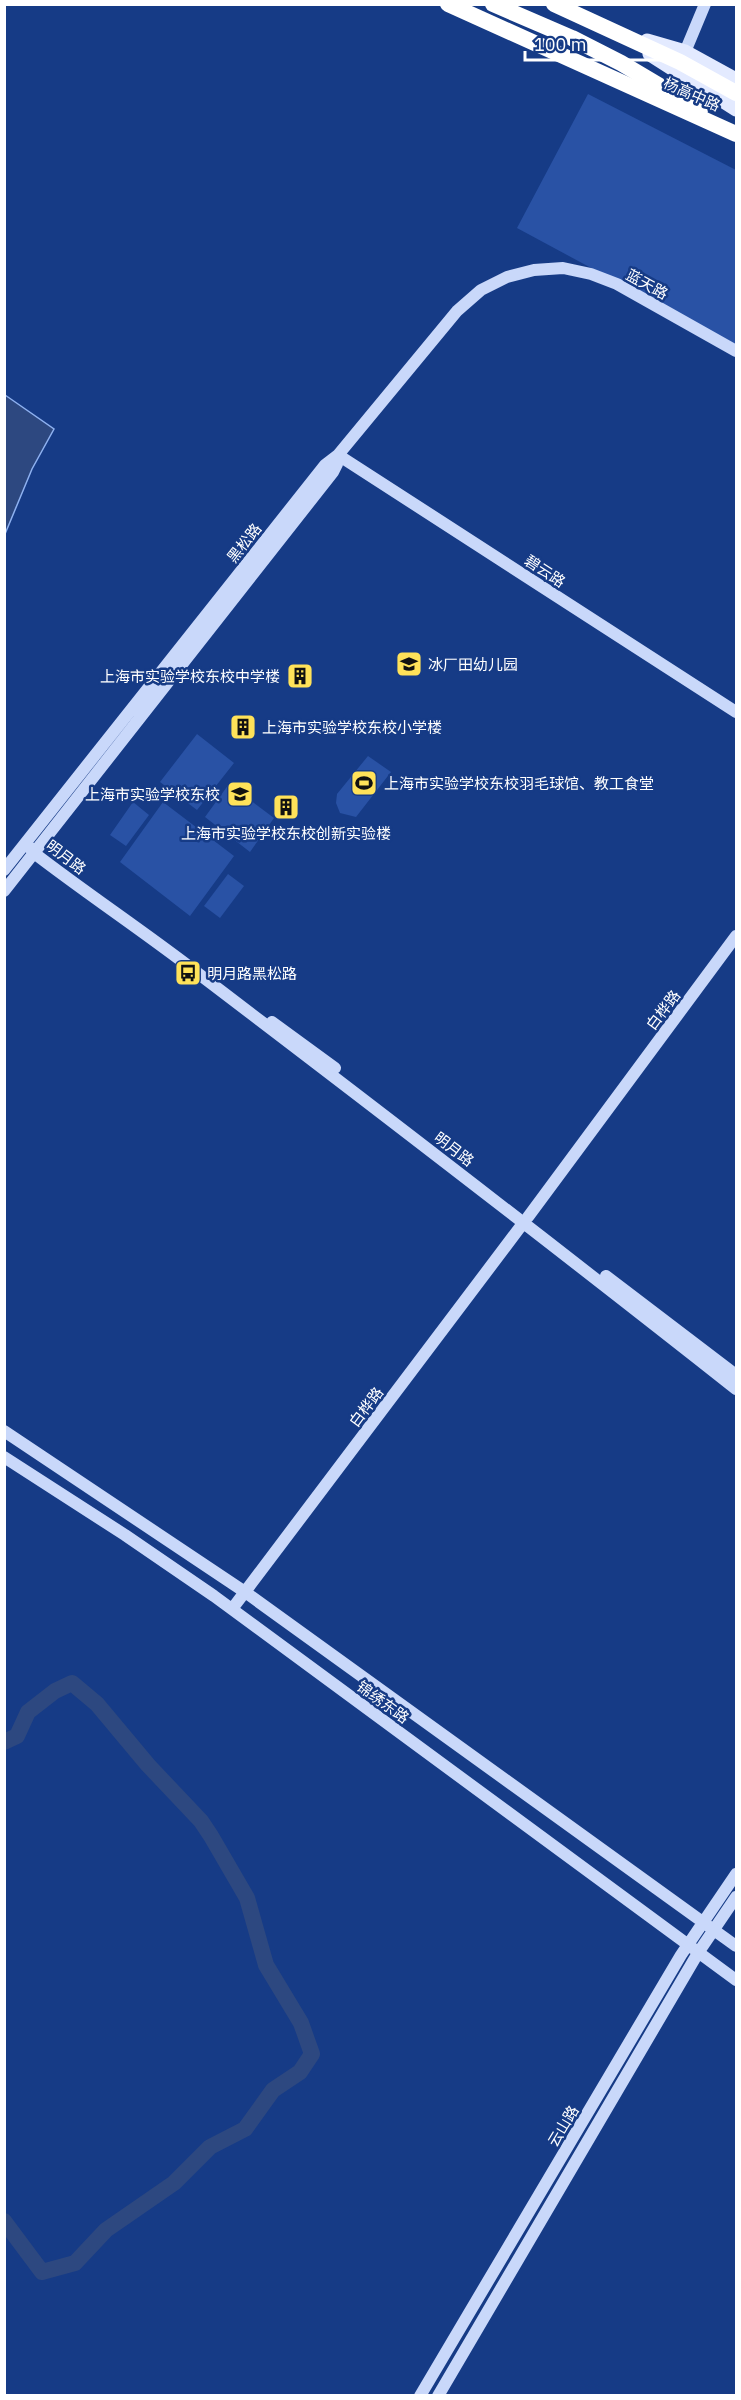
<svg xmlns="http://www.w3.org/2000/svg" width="741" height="2400" font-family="'IBM Plex Sans','Noto Sans SC',sans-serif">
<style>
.green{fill:#2952a5}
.water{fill:#2d4880;stroke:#8eb1f0;stroke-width:1.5}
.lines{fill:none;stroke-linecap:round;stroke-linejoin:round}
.river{stroke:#2d4880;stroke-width:16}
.secondary{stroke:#c9d8fa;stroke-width:12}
.primary{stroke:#e3eaff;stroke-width:15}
.highway{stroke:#fff;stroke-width:16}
.highway-bridge{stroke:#fff;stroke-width:16}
.labels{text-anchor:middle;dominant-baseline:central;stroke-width:5;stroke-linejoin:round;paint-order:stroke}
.street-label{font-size:15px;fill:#fff;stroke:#163b86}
.poi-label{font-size:15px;fill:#fff;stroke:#163b86;text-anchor:start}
</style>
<rect width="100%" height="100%" fill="#163b86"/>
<path class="green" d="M588 94 736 170V346L517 228Z
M197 734 234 763 197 810 160 782Z
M368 756 391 772 356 817 340 813 336 803 337 794Z
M229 784 274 818 250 852 205 817Z
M133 802 149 815 126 846 110 835Z
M163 802 234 856 190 916 120 862Z
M228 874 244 886 220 918 204 906Z"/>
<path class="water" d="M5 395 54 429 32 469 5 534Z"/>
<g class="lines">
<path class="river" d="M4 1742 17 1736 28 1712 55 1691 72 1683 97 1704 148 1765 201 1821 211 1836 247 1898 266 1965 301 2023 312 2054 300 2072 273 2090 245 2129 210 2147 174 2183 106 2230 75 2263 42 2272 4 2221"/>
<path class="secondary" d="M685 52 705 4
M338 455 736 712
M26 843 34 853C86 893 140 929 191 968 374 1107 556 1247 736 1389
M4 870 325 465 338 455 457 311 481 290 507 277 534 270 563 268 591 274 617 284 736 351
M4 891 333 472 337 464 338 455
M272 1022 335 1068
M528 1217 736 936
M606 1276 736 1375
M4 1431 245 1592 736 1946
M4 1457 125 1535 214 1596 736 1980
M232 1609 524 1222
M420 2396 681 1955 736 1874
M438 2396 698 1953 736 1897"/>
<path class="primary" d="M647 41 685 52 736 80
M650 54 736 109"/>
<path class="highway" d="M493 4 572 38 621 63 700 110
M554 4 680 62 736 93"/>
<path class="highway-bridge" d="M448 4 736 134"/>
</g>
<defs>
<symbol id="school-square" viewBox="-11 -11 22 22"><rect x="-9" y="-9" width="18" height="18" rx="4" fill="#ffe259" stroke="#163b86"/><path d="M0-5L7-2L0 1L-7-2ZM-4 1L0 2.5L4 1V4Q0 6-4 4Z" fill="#111"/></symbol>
<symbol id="building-square" viewBox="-11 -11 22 22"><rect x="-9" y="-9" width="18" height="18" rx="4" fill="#ffe259" stroke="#163b86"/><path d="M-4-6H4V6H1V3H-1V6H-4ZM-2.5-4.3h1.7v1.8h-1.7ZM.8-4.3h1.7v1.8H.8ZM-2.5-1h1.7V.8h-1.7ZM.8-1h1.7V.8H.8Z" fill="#111"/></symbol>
<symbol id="stadium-square" viewBox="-11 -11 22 22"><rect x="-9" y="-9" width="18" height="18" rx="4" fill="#ffe259" stroke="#163b86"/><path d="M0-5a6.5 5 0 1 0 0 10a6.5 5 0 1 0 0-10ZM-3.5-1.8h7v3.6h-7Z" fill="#111"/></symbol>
<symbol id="bus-square" viewBox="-11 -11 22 22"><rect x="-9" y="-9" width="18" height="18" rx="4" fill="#ffe259" stroke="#163b86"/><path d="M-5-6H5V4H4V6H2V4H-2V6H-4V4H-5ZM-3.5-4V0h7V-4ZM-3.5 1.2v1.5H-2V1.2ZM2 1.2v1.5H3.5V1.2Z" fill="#111"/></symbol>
</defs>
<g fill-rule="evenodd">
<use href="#school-square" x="394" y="649" width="30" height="30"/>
<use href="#building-square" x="285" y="661" width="30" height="30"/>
<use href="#building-square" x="228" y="712" width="30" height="30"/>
<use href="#stadium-square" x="349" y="768" width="30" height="30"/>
<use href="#school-square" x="225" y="779" width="30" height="30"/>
<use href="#building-square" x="271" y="792" width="30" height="30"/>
<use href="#bus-square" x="173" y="958" width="30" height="30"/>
</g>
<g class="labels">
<g class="street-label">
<text transform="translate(692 94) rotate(24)">杨高中路</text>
<text transform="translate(647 284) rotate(29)">蓝天路</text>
<text transform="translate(244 543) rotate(-52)">黑松路</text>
<text transform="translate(545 571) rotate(33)">碧云路</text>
<text transform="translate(66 857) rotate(37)">明月路</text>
<text transform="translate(663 1010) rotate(-53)">白桦路</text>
<text transform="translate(454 1149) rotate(37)">明月路</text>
<text transform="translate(366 1407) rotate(-53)">白桦路</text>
<text transform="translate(383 1702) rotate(36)">锦绣东路</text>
<text transform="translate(563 2126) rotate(-59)">云山路</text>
</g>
<g class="poi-label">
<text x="428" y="664">冰厂田幼儿园</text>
<text x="280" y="676" text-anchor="end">上海市实验学校东校中学楼</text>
<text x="262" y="727">上海市实验学校东校小学楼</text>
<text x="384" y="783">上海市实验学校东校羽毛球馆、教工食堂</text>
<text x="220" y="794" text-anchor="end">上海市实验学校东校</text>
<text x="286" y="833" text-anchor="middle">上海市实验学校东校创新实验楼</text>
<text x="207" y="973">明月路黑松路</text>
</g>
</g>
<rect width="741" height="2400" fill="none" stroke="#ffffff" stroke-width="12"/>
<path d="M525 51v9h135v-9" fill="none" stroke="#ffffff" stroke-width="3"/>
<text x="534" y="51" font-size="18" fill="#ffffff" stroke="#163b86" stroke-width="4.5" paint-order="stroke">100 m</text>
</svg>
